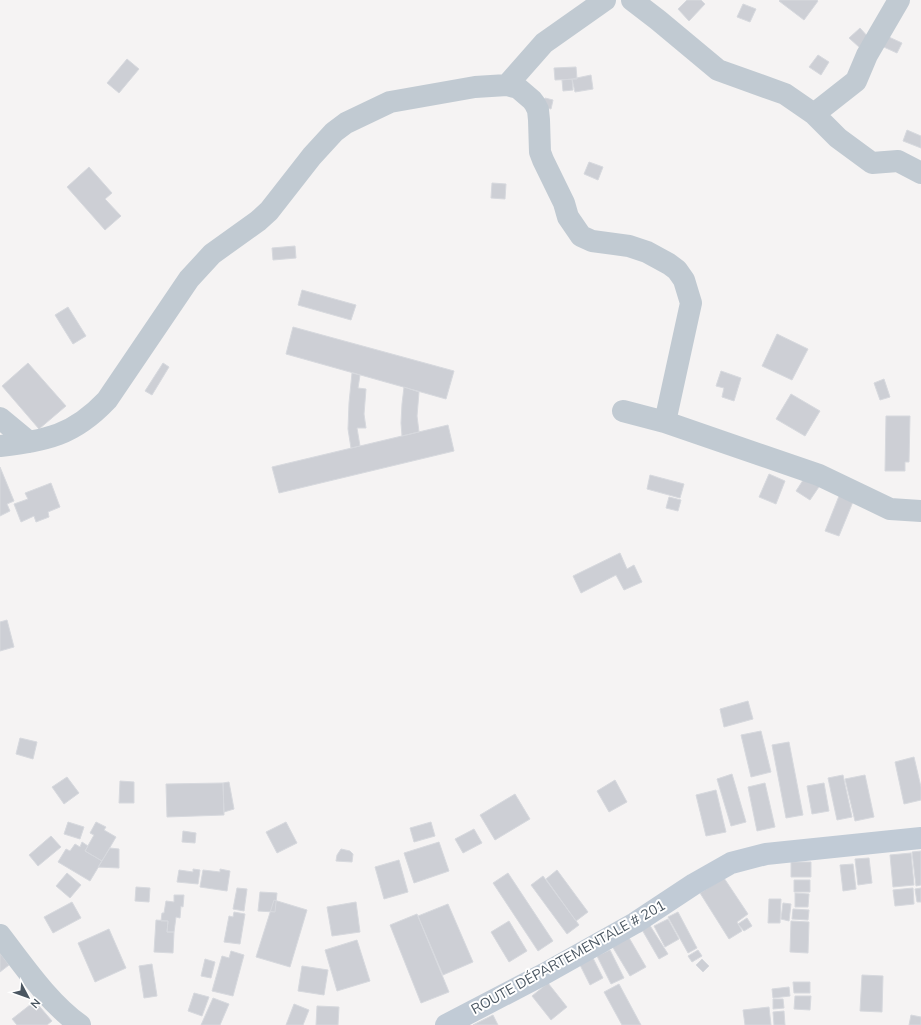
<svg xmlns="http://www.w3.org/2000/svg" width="921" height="1025" font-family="Mulish,sans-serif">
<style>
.building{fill:#cdcfd5;stroke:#d7d9de}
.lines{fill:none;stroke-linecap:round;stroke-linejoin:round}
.street{stroke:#c1cad2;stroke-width:22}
.secondary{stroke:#c1cbd6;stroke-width:22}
.labels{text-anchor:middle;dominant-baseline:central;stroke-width:4;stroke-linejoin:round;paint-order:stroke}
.street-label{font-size:14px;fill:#4a5661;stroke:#fff}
</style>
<rect width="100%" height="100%" fill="#f5f3f3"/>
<path class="building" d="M687 0H701L705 4 689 21 678 9Z
M780 0H817L818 1 804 20 779 1Z
M743 4 756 9 750 22 737 17Z
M860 28 869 38 859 47 849 38Z
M880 33 902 43 897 53 875 43Z
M818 55 829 62 821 75 809 67Z
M127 59 139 69 119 93 107 83Z
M576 67 577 79 555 80 554 68Z
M591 75 593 89 575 92 572 79Z
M572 79 573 90 563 91 562 80Z
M545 98 553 100 551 109 543 107Z
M907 130 921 136V148L903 141Z
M589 162 603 167 598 180 584 174Z
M89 167 112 193 105 199 121 216 105 230 67 187Z
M492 183 506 184 505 199 491 198Z
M295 246 296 258 273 260 272 248Z
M302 290 356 305 351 320 298 305Z
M68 307 86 336 73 344 55 315Z
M293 327 454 371 446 399 286 354Z
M777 334 808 349 792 380 762 366Z
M28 363 66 406 39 429 2 386Z
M163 363 169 367 152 395 145 391Z
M721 371 741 378 734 401 722 397 724 388 716 386Z
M352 373 360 375 358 388 366 389 364 414 366 428H357L360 446 351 448 348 429 349 403Z
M884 379 890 397 880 400 874 383Z
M404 387 419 392 417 416 419 432 402 436 401 423 402 404Z
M791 394 820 411 805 436 776 419Z
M886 416H910L909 462H905V471H885Z
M448 425 454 451 279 493 272 467Z
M0 467 14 501 7 504 10 511 0 516Z
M809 471 823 481 810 500 796 491Z
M769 474 785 481 776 504 759 497Z
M650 475 684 484 680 498 647 489Z
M51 483 60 507 48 512 49 517 36 522 34 516 21 522 14 504 28 499 25 493Z
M843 486 857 492 839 536 825 531Z
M669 497 681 500 678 511 666 508Z
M620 553 627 569 634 565 642 582 624 590 616 575 581 593 573 576Z
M7 620 14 647 0 651V622Z
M748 701 753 719 724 727 720 709Z
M761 731 771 772 751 777 741 735Z
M20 738 37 742 33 759 16 754Z
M789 742 803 815 786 818 772 745Z
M914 757 921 787V800L904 804 895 762Z
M732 774 746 822 731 826 717 779Z
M843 775 852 817 837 820 828 778Z
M865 775 874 817 855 821 845 779Z
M67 777 79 793 64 804 52 787Z
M615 780 627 802 609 812 597 791Z
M120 781 134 782V803H119Z
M229 782 234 809 224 812 223 783Z
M223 783 224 815 167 817 166 784Z
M765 783 775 827 757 831 748 787Z
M824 783 829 811 812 814 807 786Z
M716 790 726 832 706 836 696 795Z
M515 794 530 819 495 840 480 815Z
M68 822 84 827 80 839 64 834Z
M96 822 106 827 104 830 116 837 102 861 85 851 94 835 90 833Z
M286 822 297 843 277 853 266 832Z
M431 822 435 836 414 842 410 828Z
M474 829 482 843 463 853 455 839Z
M183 831 196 833 195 843 182 842Z
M51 836 61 847 38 866 29 855Z
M82 842 88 846 85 851 102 861 90 881 58 862 66 849 70 851 75 844 80 847Z
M439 842 449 871 414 883 404 853Z
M110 848 119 849V868L98 867Z
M341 849 350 851 353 854 352 862 336 861 337 855Z
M921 851V885L916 886 912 852Z
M911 853 914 885 893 887 890 855Z
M869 858 872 883 858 885 855 859Z
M399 860 408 892 384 899 375 867Z
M791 862H811V877H791Z
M853 864 856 889 843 891 840 865Z
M193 869 200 870 198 884 177 882 179 870 193 872Z
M220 869 230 871 227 891 200 887 203 870 220 872Z
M557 870 588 912 576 921 546 879Z
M67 873 81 885 70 898 56 886Z
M508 873 553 941 538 951 493 883Z
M543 876 579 925 567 934 531 885Z
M724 878 748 914 737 922 742 931 729 939 700 893Z
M794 880H810V892H794Z
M136 887 150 888 149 902 135 901Z
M237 888 247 889 244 911 233 909Z
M913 888 914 904 895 906 893 890Z
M921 888V902H917L915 889Z
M260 892 277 893 275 912 258 911Z
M795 893 809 894 808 907H795Z
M174 895H184L183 907 181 906 180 918 176 917 174 932H167L168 921H161L162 913H164L166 901 174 902Z
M769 899H781L780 923H768Z
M274 900 307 910 290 967 256 957Z
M72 902 81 918 53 933 44 917Z
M356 902 360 932 332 936 327 907Z
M783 903 791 904 789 921 781 919Z
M448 904 473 962 443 975 418 916Z
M793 909 809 910 808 920 792 919Z
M234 912 245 914 240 944 224 942 229 916 233 917Z
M678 912 697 948 688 953 668 917Z
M417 914 449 992 421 1003 390 925Z
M747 918 752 926 744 931 738 924Z
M668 919 679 939 665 947 654 926Z
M156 920 168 921 167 932H174L173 953 154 952Z
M509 921 527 951 509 962 491 932Z
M791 921 809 922 808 953 790 952Z
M649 924 668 954 659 959 641 928Z
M109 929 126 968 95 982 78 943Z
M628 936 646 967 630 976 612 946Z
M357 940 370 981 337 991 325 950Z
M610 950 624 978 611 984 597 956Z
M698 950 702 956 692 962 688 956Z
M231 951 244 955 233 996 212 991 222 956 229 958Z
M0 953 9 965 0 972Z
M593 958 603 978 590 985 580 965Z
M205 959 215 962 211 978 201 976Z
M702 959 709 966 703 972 696 965Z
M152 964 157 996 144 998 139 966Z
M302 966 328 970 324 995 298 991Z
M862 975 883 976 882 1012 860 1011Z
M793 982H810V993H794Z
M548 983 567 1007 551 1020 532 996Z
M619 984 641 1025H622L604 992Z
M789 987 790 996 773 998 772 989Z
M194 993 209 997 202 1016 188 1011Z
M795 996H811L810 1010 794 1009Z
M213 998 229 1004 220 1025H201Z
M773 999H783L784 1008 773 1009Z
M35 1001 52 1021 47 1025H17L12 1019Z
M294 1004 309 1010 303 1025H286Z
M317 1006 339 1007 338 1025H316Z
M769 1007 771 1025H745L743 1010Z
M784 1011 785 1025H774L773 1012Z
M493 1015 498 1025H473Z
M911 1015 921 1017V1025H909Z"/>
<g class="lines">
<path class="street" d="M632 0 658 20 718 70 785 94 814 114 838 138 872 163 898 161 921 173
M507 85 544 43 605 0
M814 114 856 81 867 55 899 0
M623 411 665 422 819 475 890 509 921 511
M0 418 29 442
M0 446C47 440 73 436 107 400L189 279 212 254 258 221 269 211 312 156 334 132 346 123 390 102 475 87 507 85 518 88 532 100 535 104 538 110 539 120 540 152 543 160 564 203 568 217 581 236 592 241 629 246 647 252 669 264 677 270 684 280 691 303 665 422
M0 935C24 966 48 1002 80 1025"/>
<path class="secondary" d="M446 1025 544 974 635 923 694 884 731 863 766 854 921 838"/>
</g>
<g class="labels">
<g class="street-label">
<text transform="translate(568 957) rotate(-29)">ROUTE DÉPARTEMENTALE # 201</text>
</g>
</g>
<g transform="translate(28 997) rotate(131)" stroke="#ffffff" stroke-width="3" paint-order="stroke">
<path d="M0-3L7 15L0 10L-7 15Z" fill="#4a5661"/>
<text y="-6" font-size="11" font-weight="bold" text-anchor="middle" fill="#4a5661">N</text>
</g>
</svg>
